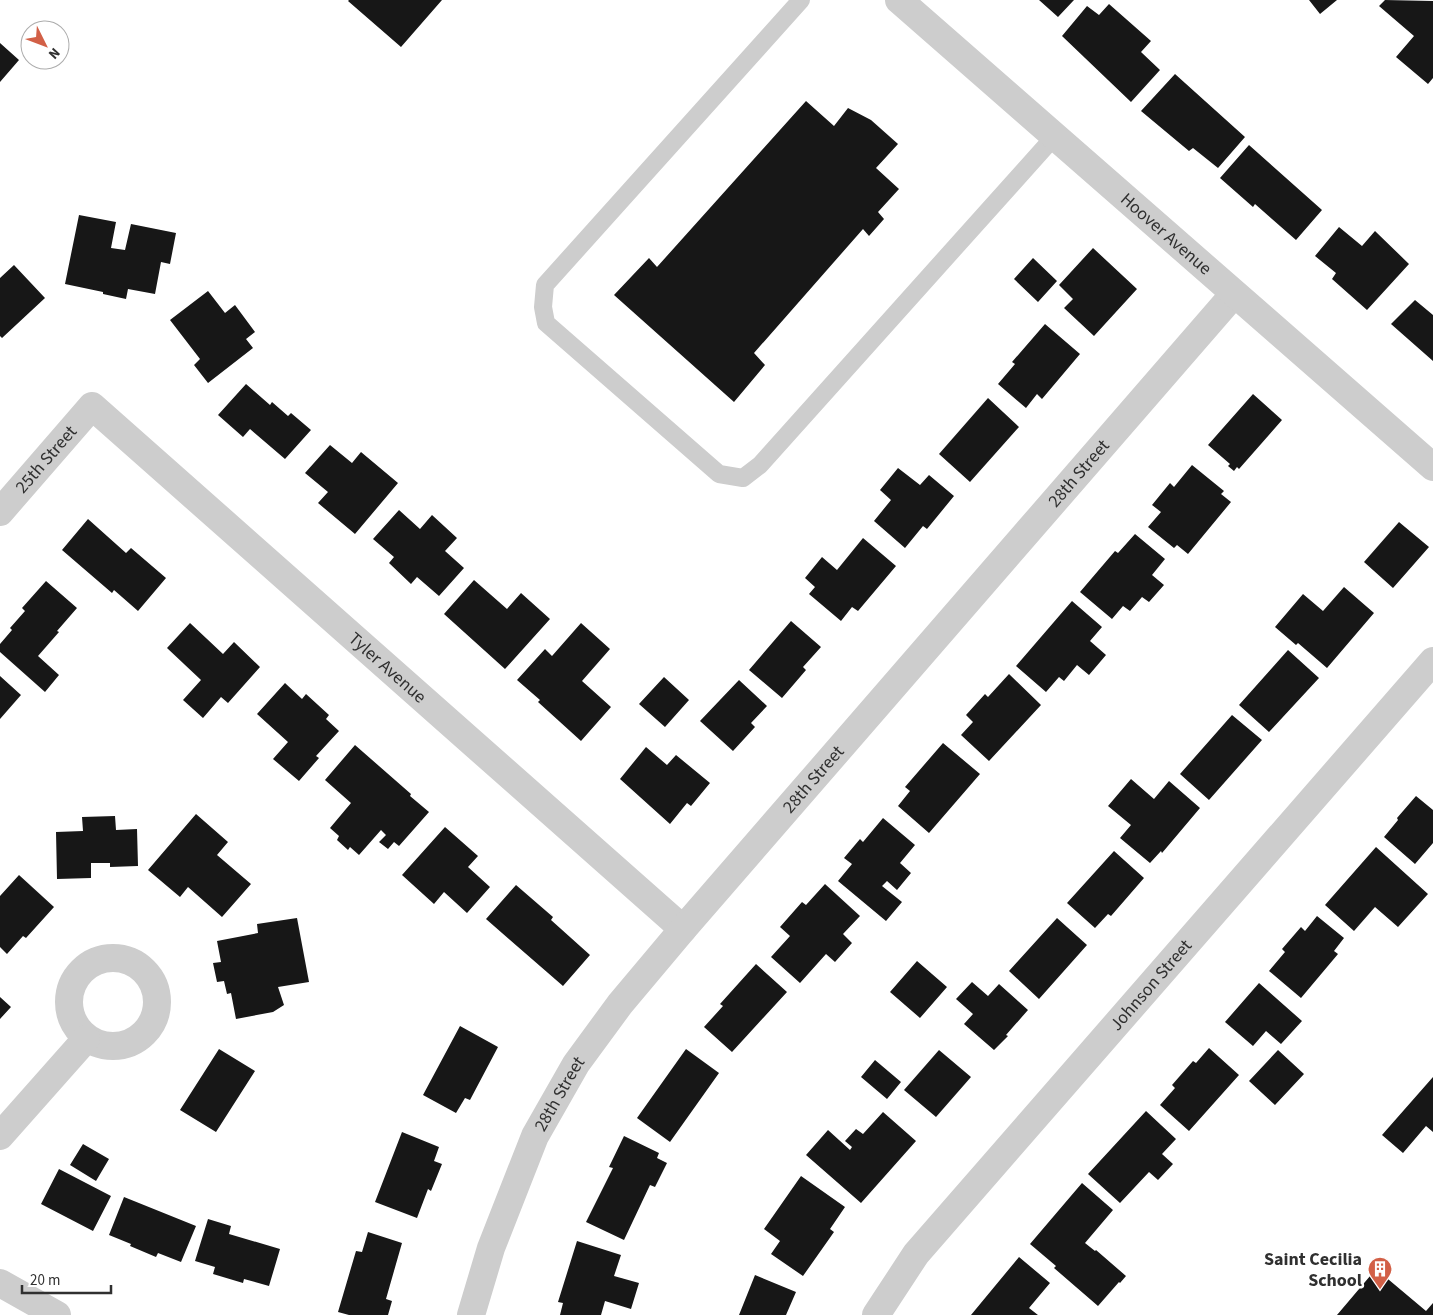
<svg xmlns="http://www.w3.org/2000/svg" width="1433" height="1315" font-family="'Source Sans 3',sans-serif">
<style>
.building{fill:#171717}
.lines{fill:none;stroke-linecap:round;stroke-linejoin:round}
.service{stroke:#cdcdcd;stroke-width:18}
.minor{stroke:#cdcdcd;stroke-width:28}
.tertiary{stroke:#cdcdcd;stroke-width:28}
.labels{text-anchor:middle;dominant-baseline:central;stroke-width:5;stroke-linejoin:round;paint-order:stroke}
.street-label{font-size:18px;fill:#303030;stroke:#fff}
.poi-label{font-size:18px;font-weight:bold;fill:#303030;stroke:#fff;text-anchor:end}
</style>
<rect width="100%" height="100%" fill="#fff"/>
<path class="building" d="M349 0H442L401 47 348 1Z
M1039 0H1074L1058 17Z
M1309 0H1337L1320 14Z
M1385 0 1433 1V78L1428 84 1396 57 1414 36 1379 6Z
M1109 4 1151 41 1141 52 1160 70 1131 102 1062 36 1087 6 1099 15Z
M0 43 19 60 0 82Z
M1175 74 1245 137 1218 168 1193 148 1189 151 1141 111Z
M806 101 834 126 848 108 871 120 898 144 876 168 899 189 878 212 884 219 869 236 863 229 754 353 765 365 734 402 614 295 649 258 657 267Z
M1249 145 1322 210 1296 240 1255 204 1253 207 1220 178Z
M79 215 116 222 111 248 125 250 131 224 176 233 170 264 161 262 155 294 128 289 126 299 103 294V292L65 284Z
M1339 227 1362 246 1375 231 1409 264 1367 310 1332 279 1336 273 1315 256Z
M1093 248 1137 289 1094 336 1064 308 1073 299 1059 285Z
M1033 258 1057 281 1038 302 1014 279Z
M14 265 45 298 2 338 0 336V278Z
M208 291 225 313 235 305 255 332 246 339 253 348 208 383 194 365 200 359 170 320Z
M1415 300 1433 315V361L1391 324Z
M1045 324 1080 354 1042 399 1037 394 1026 408 998 384 1015 364 1012 362Z
M246 384 270 405 272 402 288 416 291 413 311 430 285 459 250 429 243 437 218 415Z
M1253 394 1282 420 1239 469 1237 467 1234 471 1228 466 1230 464 1208 445Z
M988 398 1019 427 970 482 939 454Z
M330 445 352 463 361 452 398 483 355 534 318 503 328 492 305 473Z
M1192 465 1224 491 1221 494 1231 502 1188 554 1177 545 1174 548 1148 527 1161 512 1152 505 1170 483 1174 487Z
M898 468 920 485 929 475 954 496 927 529 923 526 905 548 874 521 891 500 880 490Z
M399 510 420 529 432 515 457 538 445 551 464 568 439 596 417 577 411 584 389 563 394 557 373 539Z
M88 519 126 553 131 548 166 578 138 611 114 590 112 593 62 550Z
M1399 522 1429 547 1393 588 1364 562Z
M1135 534 1165 559 1152 575 1164 585 1149 602 1142 597 1130 611 1123 606 1112 619 1080 592 1115 551 1118 553Z
M863 538 896 566 858 611 852 607 841 621 809 594 815 587 805 578 822 557 837 570Z
M474 580 507 609 521 593 550 619 505 669 444 614Z
M46 581 77 608 57 631 59 632 38 656 59 675 45 692 0 652V644L12 630 10 628 25 611 22 608Z
M1344 587 1374 613 1327 668 1298 643 1296 645 1275 627 1303 594 1323 611Z
M1072 601 1102 627 1090 641 1106 655 1089 675 1077 665 1064 681 1059 677 1046 692 1016 666Z
M791 621 821 647 803 667 806 670 782 698 749 670Z
M190 623 223 654 234 642 260 667 228 703 221 697 203 718 183 700 201 680 167 648Z
M581 623 610 649 582 681 611 707 581 741 538 702 540 700 517 680 545 649 552 656Z
M1288 650 1319 678 1269 732 1239 705Z
M1009 674 1041 705 989 761 961 735 973 722 966 715 985 694 988 697Z
M0 676 21 695 0 719Z
M664 677 689 700 665 727 639 704Z
M739 680 767 706 751 723 755 727 733 751 700 721Z
M285 683 302 699 306 694 329 715 326 719 339 731 316 756 319 758 299 781 273 759 288 742 257 714Z
M1232 715 1262 740 1209 800 1180 774Z
M943 743 980 774 929 833 898 806 910 791 905 787Z
M355 745 411 794 410 796 429 812 399 846 394 842 388 849 379 842 386 835 381 830 359 855 350 847 348 850 337 840 339 836 330 828 351 803 325 780Z
M646 747 667 765 676 755 710 783 691 806 687 803 670 824 620 779Z
M1131 779 1154 799 1169 781 1200 808 1162 853 1161 851 1150 863 1120 838 1131 825 1108 806Z
M1416 796 1433 810V843L1415 864 1384 837 1398 820 1397 818Z
M196 814 228 842 217 855 251 884 222 917 188 887 180 897 148 870Z
M115 816 116 830 137 829 138 866 110 867V863H91V878L57 879 56 832 83 831 82 817Z
M883 818 915 845 900 863 911 873 897 890 887 881 882 886 902 902 886 921 838 881 852 864 844 858 860 839 863 842Z
M445 827 478 856 468 867 490 887 467 913 444 892 434 904 402 875Z
M1376 847 1428 894 1398 927 1375 907 1354 931 1325 905Z
M1114 851 1144 878 1111 916 1108 914 1095 928 1067 903Z
M19 875 54 907 26 938 23 936 7 954 0 947V896Z
M825 884 860 916 843 934 852 943 835 962 826 954 800 983 771 957 790 936 780 927 802 902 806 905Z
M516 885 553 917 551 920 590 955 563 986 486 919Z
M1317 916 1344 938 1334 951 1338 954 1301 998 1269 971 1285 952 1282 949 1301 927 1305 931Z
M297 918 309 982 278 987 284 1005 273 1012 236 1019 231 993 227 994 224 981 217 982 213 963 221 962 217 941 258 933 257 924Z
M1057 918 1087 945 1039 999 1009 971Z
M917 961 947 987 920 1018 890 992Z
M756 964 787 992 732 1052 704 1027 723 1006 720 1004Z
M972 982 988 996 999 984 1028 1010 1006 1035 1008 1036 994 1050 964 1024 973 1014 956 999Z
M1259 983 1302 1021 1281 1044 1266 1031 1253 1046 1225 1022Z
M0 997 11 1007 0 1019Z
M460 1026 498 1047 470 1100 465 1098 456 1113 423 1095Z
M1209 1048 1239 1075 1189 1131 1160 1105 1175 1088 1172 1085 1193 1061 1196 1063Z
M219 1049 255 1071 216 1132 180 1110Z
M686 1049 719 1073 670 1142 637 1118Z
M939 1050 971 1077 936 1117 904 1090Z
M1278 1050 1304 1074 1275 1105 1249 1081Z
M875 1060 901 1082 887 1099 861 1077Z
M1433 1077V1132L1426 1126 1403 1153 1382 1135Z
M1146 1111 1176 1139 1162 1154 1173 1164 1158 1180 1149 1172 1120 1203 1088 1174Z
M883 1112 916 1141 861 1203 806 1155 828 1130 850 1150 852 1147 845 1141 856 1129 863 1134Z
M402 1132 439 1147 434 1161 442 1164 431 1191 428 1189 417 1218 375 1202Z
M624 1136 659 1153 657 1158 667 1163 655 1187 650 1185 624 1240 586 1222 613 1168 609 1167Z
M83 1144 109 1159 96 1181 70 1165Z
M59 1169 111 1196 93 1231 41 1204Z
M801 1176 845 1207 830 1229 834 1232 803 1276 771 1254 780 1241 764 1229Z
M1082 1183 1113 1210 1085 1243 1095 1251 1096 1250 1126 1276 1120 1283 1119 1282 1098 1306 1054 1268 1056 1266 1030 1244Z
M124 1197 196 1226 181 1262 158 1253 156 1257 130 1246 131 1244 109 1235Z
M208 1219 231 1226 229 1234 280 1249 269 1286 244 1279 243 1283 213 1274 215 1267 195 1261Z
M368 1232 402 1243 386 1299 392 1301 388 1315H349L338 1312 356 1251 362 1252Z
M577 1241 621 1255 614 1276 639 1283 631 1309 605 1301 601 1315H560L563 1303 558 1302Z
M1019 1257 1050 1283 1029 1308 1038 1315H971Z
M1376 1269 1426 1311 1433 1303V1315H1337Z
M755 1275 796 1292 786 1315H739Z"/>
<g class="lines">
<path class="service" d="M801 0 545 285 543 307 546 323 719 474 743 478 760 465 1054 137"/>
<g class="minor">
<path id="s1" d="M0 512 92 406 683 929"/>
<circle cx="113" cy="1002" r="44"/>
<path d="M0 1136 86 1039"/>
<path id="s2" d="M471 1315 491 1248 535 1136 576 1064 620 1004 683 929 1234 294"/>
<path id="s3" d="M876 1315 916 1254 1433 661"/>
</g>
<g class="tertiary">
<path id="s4" d="M899 0 1433 467"/>
<path d="M0 1283 57 1315"/>
</g>
</g>
<defs>
<symbol id="building-pin" viewBox="-11 -11 22 30"><path d="M0 17L-7.5 6A9.5 9.5 0 1 1 7.5 6Z" fill="#d26047" stroke="#fff"/><path d="M-4-6H4V6H1V3H-1V6H-4ZM-2.5-4.3h1.7v1.8h-1.7ZM.8-4.3h1.7v1.8H.8ZM-2.5-1h1.7V.8h-1.7ZM.8-1h1.7V.8H.8Z" fill="#fff"/></symbol>
</defs>
<g fill-rule="evenodd">
<use href="#building-pin" x="1366" y="1255" width="28" height="38"/>
</g>
<g class="labels">
<g class="street-label">
<text stroke="none"><textPath href="#s4" startOffset="355">Hoover Avenue</textPath></text>
<text stroke="none"><textPath href="#s1" startOffset="70">25th Street</textPath></text>
<text stroke="none"><textPath href="#s2" startOffset="1049">28th Street</textPath></text>
<text stroke="none"><textPath href="#s1" startOffset="535">Tyler Avenue</textPath></text>
<text stroke="none"><textPath href="#s2" startOffset="644">28th Street</textPath></text>
<text stroke="none"><textPath href="#s3" startOffset="430">Johnson Street</textPath></text>
<text stroke="none"><textPath href="#s2" startOffset="239">28th Street</textPath></text>
</g>
<g class="poi-label">
<text x="1362" y="1259">Saint Cecilia<tspan x="1362" dy="21">School</tspan></text>
</g>
</g>
<g transform="translate(45 45) rotate(132)"><circle r="24" fill="#ffffff" stroke="#acacac"/>
<path d="M0-4L9 19L0 12L-9 19Z" fill="#d26047"/>
<text y="-8" font-size="14" font-weight="bold" text-anchor="middle" fill="#303030">N</text>
</g>
<path d="M22 1285v8h89v-8" fill="none" stroke="#303030" stroke-width="2.5"/>
<text x="30" y="1285" font-size="15" fill="#303030" stroke="#ffffff" stroke-width="4" paint-order="stroke">20 m</text>
</svg>
